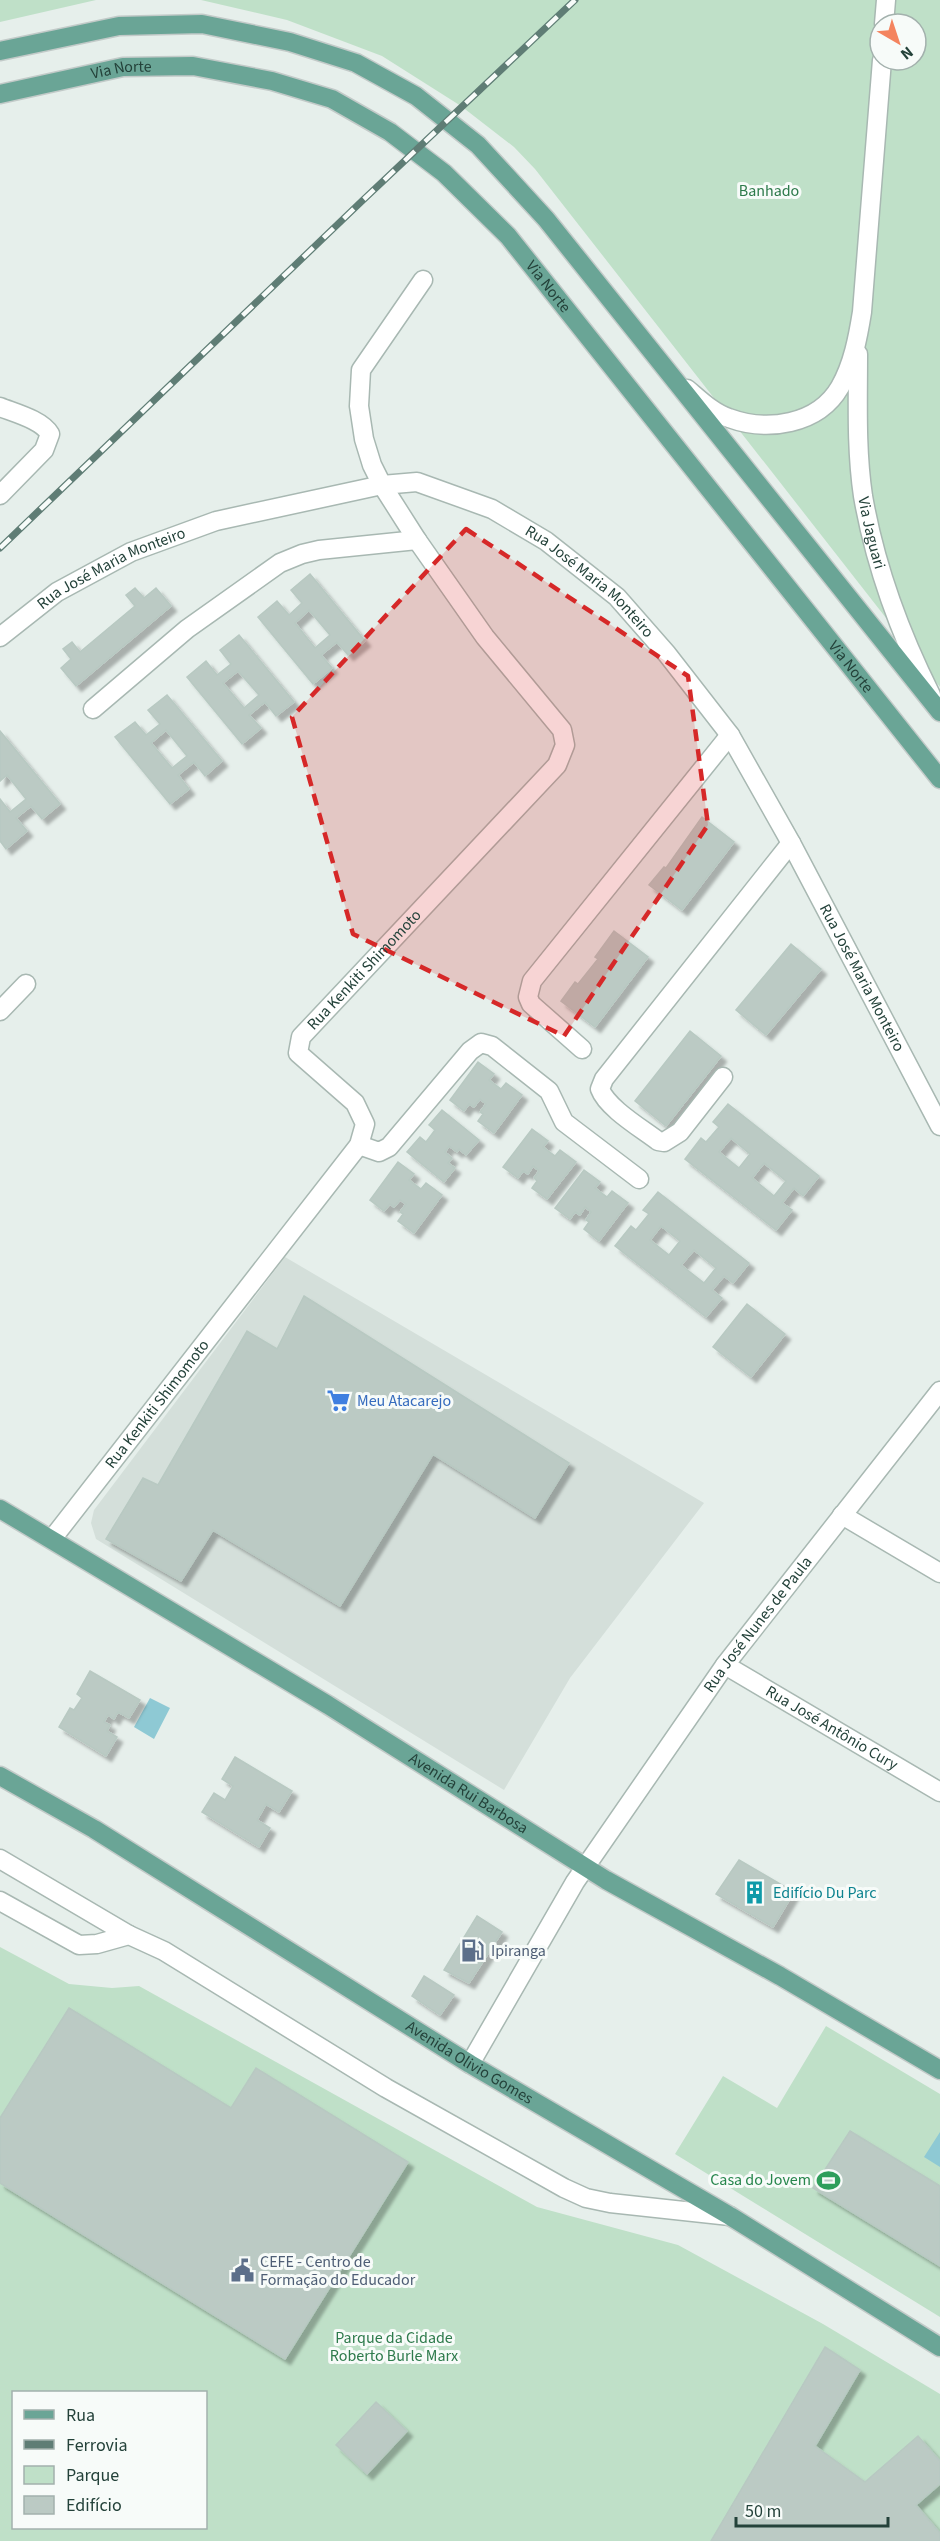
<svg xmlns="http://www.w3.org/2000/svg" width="940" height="2541" font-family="'Source Sans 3',sans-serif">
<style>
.built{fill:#d4dfda}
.green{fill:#bfe0c8;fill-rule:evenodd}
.water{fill:#8ec9d4}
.building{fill:#bbcac4;stroke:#b8c9c2;stroke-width:1.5;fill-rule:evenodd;filter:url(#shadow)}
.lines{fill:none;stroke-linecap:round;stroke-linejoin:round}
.minor-casing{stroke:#a8b8b2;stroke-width:21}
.major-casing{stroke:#c2cac8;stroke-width:21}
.minor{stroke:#fff;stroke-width:18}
.major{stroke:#6aa596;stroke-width:18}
.rail-casing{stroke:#5f7d75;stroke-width:7}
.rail{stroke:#f7fbf9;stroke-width:4.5;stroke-dasharray:14;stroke-linecap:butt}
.marked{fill:#d62828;fill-opacity:0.2;stroke:#d62828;stroke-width:4.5;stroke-dasharray:12 8;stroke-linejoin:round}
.labels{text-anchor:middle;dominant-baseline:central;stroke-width:6;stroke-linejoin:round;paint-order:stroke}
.street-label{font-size:16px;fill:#24423a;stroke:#f7fbf9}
.park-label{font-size:16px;fill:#2d7a4b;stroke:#f7fbf9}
.shop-label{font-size:16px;fill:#366cbe;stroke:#f7fbf9;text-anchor:start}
.culture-label{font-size:16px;fill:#0d838f;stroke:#f7fbf9;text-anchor:start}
.service-label{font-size:16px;fill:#4e5e75;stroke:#f7fbf9;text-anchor:start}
.leisure-label{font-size:16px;fill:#27864d;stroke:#f7fbf9;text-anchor:end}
</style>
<defs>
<filter id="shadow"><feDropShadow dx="5.5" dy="5.5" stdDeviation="1.5" flood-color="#0004"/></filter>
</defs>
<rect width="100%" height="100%" fill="#e6efeb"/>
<path class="built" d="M285 1257 704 1503 570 1678 504 1790 96 1539 91 1523 94 1510Z"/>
<path class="green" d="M0 0H96L0 22Z
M201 0H940V687L535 169 514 147 461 106 382 56 287 20ZM880 24H916V60H880Z
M0 1947 69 1984 112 1988 139 1986 537 2207 678 2245 823 2324 940 2394V2541H0ZM14 2392H206V2528H14Z
M826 2026 940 2094V2317L675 2154 723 2076 777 2108Z"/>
<path class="water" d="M150 1698 170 1708 154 1739 134 1727Z
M940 2132V2167L924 2157Z"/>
<path class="building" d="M310 574 365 641 348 655 337 642 321 655 332 668 313 684 258 617 277 601 289 615 302 603 291 590ZM309 610 330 635 315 648 295 623Z
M135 588 144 598 156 588 171 606 76 686 61 668 71 659 63 649 72 642 80 652 135 606 126 595Z
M239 635 294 702 276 716 265 702 249 715 261 728 242 744 187 677 206 661 217 675 231 664 220 650ZM238 671 259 695 244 708 223 683Z
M167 695 222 761 205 776 194 762 178 775 189 789 170 804 115 737 135 722 146 735 160 724 148 710ZM166 730 187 756 172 768 151 743Z
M0 731 60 804 42 819 31 806 16 818 27 831 6 849 0 841V799L10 812 26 799 7 775 0 781Z
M702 817 734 842 682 910 649 885 664 867 666 868Z
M614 931 648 957 595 1027 561 1001 575 982 578 984 598 959 595 957Z
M791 944 821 969 766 1035 736 1010Z
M690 1031 721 1056 666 1126 635 1101Z
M478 1062 494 1074 489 1080 501 1089 506 1083 522 1095 494 1133 478 1121 483 1114 480 1112 486 1104 480 1099 474 1107 469 1104 464 1111 450 1100Z
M728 1104 819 1176 803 1196 794 1188 782 1203 792 1210 776 1230 685 1159 701 1138 706 1142 719 1127 713 1122ZM731 1138 750 1154 739 1168 719 1152ZM764 1163 786 1181 774 1196 752 1178Z
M442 1110 479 1140 466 1155 459 1149 457 1152 449 1146 445 1152 452 1158 448 1163 455 1168 444 1182 407 1152 420 1137 426 1142 435 1130 429 1125Z
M532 1129 548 1141 543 1147 555 1156 560 1150 576 1162 547 1199 532 1188 537 1181 534 1178 539 1171 533 1166 528 1174 523 1171 518 1178 503 1167Z
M398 1162 414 1174 409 1180 421 1189 426 1183 442 1195 414 1233 398 1221 403 1214 400 1212 406 1204 400 1200 394 1207 390 1204 384 1211 370 1200Z
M584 1170 600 1182 595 1188 607 1197 612 1191 628 1203 599 1241 584 1229 589 1222 586 1220 591 1212 585 1207 580 1215 575 1212 570 1219 555 1208Z
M658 1192 749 1263 733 1283 724 1276 712 1290 722 1298 706 1317 615 1246 631 1226 636 1230 649 1214 643 1210ZM661 1226 680 1241 669 1255 650 1240ZM694 1250 716 1268 704 1283 681 1265Z
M304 1296 569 1463 535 1518 433 1454 340 1606 213 1530 181 1581 106 1539 143 1478 158 1485 247 1331 277 1349Z
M747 1304 785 1334 751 1377 713 1347Z
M90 1671 140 1700 129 1718 118 1712 114 1719 108 1715 104 1722 110 1725 107 1731 117 1737 106 1756 59 1727 70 1708 74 1710 82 1698 77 1694Z
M235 1757 292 1791 279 1812 266 1804 257 1820 270 1828 259 1847 202 1812 214 1793 225 1800 233 1786 222 1779Z
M739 1860 794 1892 773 1927 716 1894Z
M477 1916 502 1932 469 1983 444 1970Z
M424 1976 454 1995 440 2015 412 1996Z
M69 2008 231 2108 256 2068 408 2162 285 2359 0 2183V2118Z
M850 2131 940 2186V2266L813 2188Z
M825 2347 860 2370 815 2446 865 2482 918 2436 940 2461V2484L916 2505 940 2533V2541H711Z
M376 2402 407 2431 367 2474 336 2445Z"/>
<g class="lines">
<defs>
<g id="minor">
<path d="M884 24 886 0"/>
<path id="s1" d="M858 354C858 402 856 449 863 496 875 565 900 633 931 695"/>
<path d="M687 389C699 399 713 413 729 418 767 432 818 425 840 387 853 364 858 337 862 312L882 60"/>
<path d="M0 407C15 413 42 420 50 434L44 450 0 495"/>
<path id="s2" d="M0 637 57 592 131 552 216 521 382 485 417 482 492 509 546 541 617 597 667 654 730 735 791 843 940 1126"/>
<path d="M93 709 187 629 280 563 302 554 319 550 417 540"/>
<path d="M0 1011 26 984"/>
<path d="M582 1049 531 1004 528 997 532 981 730 735"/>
<path d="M723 1077 680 1132 664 1142 658 1141C641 1128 607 1108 600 1089L604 1079 791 843"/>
<path d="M359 1145 379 1152 389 1147 470 1051 481 1043 492 1046 549 1091 564 1122 639 1179"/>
<path d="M842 1515 940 1573"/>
<path id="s3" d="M52 1539 359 1145 365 1124 355 1103 298 1053 301 1037 557 765 565 745 562 730 485 637 417 540 382 485 372 465 364 439 359 406 361 370 423 280"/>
<path id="s4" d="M725 1665 940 1792"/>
<path d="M0 1859 129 1935"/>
<path d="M0 1901 79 1945 97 1944 129 1935 164 1951 386 2088 564 2188 586 2198 610 2203 730 2216"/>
<path id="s5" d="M470 2064 575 1882 725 1665 940 1391"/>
</g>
<g id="major">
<path d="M0 51 119 26 202 24 290 42 356 63 416 96 478 145 546 219 940 712"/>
<path id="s6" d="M0 94 123 67 193 66 272 81 332 99 390 132 444 173 508 236 940 779"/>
<path id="s7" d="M0 1509 328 1705 606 1880 780 1976 940 2070"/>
<path id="s8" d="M0 1776 94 1829 470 2064 730 2216 940 2347"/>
</g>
</defs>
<use href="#minor" class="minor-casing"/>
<use href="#major" class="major-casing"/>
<use href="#minor" class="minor"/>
<use href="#major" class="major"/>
<defs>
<path id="rail" d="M0 548 362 201 575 0"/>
</defs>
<use href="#rail" class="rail-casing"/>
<use href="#rail" class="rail"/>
</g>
<path class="marked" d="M466 529 688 676 708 825 564 1036 353 934 292 717Z"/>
<defs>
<symbol id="supermarket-bare" viewBox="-9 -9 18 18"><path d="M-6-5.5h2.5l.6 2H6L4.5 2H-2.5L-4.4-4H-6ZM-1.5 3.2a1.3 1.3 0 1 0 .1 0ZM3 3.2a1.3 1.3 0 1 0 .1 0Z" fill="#3f7fe0" stroke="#f7fbf9" stroke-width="2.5" paint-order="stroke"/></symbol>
<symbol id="building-bare" viewBox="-9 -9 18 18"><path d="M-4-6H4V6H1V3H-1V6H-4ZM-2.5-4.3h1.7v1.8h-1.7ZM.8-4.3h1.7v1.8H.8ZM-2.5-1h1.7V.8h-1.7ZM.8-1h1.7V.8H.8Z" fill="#0f9aa8" stroke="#f7fbf9" stroke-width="2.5" paint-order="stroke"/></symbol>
<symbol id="fuel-bare" viewBox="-9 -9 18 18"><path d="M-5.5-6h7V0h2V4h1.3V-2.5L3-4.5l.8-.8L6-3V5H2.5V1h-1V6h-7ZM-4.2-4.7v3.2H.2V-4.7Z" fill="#5c6f8a" stroke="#f7fbf9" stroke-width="2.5" paint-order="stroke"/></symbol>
<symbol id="stadium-bare" viewBox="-9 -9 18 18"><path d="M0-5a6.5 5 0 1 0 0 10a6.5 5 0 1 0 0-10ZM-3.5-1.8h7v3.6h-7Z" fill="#2e9e5b" stroke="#f7fbf9" stroke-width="2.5" paint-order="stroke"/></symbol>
<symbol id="civic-bare" viewBox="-9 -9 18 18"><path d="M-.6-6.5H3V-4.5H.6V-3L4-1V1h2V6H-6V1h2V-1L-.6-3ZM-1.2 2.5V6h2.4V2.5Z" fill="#5c6f8a" stroke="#f7fbf9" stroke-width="2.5" paint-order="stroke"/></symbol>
</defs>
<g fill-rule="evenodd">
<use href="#supermarket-bare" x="322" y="1384" width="33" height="33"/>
<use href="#building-bare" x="738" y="1876" width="33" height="33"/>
<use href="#fuel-bare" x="456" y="1934" width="33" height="33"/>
<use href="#stadium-bare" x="812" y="2164" width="33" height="33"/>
<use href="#civic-bare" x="226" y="2254" width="33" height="33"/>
</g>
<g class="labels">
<g class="street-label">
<text stroke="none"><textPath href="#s6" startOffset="124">Via Norte</textPath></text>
<text stroke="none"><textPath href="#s6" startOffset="628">Via Norte</textPath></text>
<text stroke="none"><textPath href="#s1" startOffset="180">Via Jaguari</textPath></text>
<text stroke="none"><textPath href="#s2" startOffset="132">Rua José Maria Monteiro</textPath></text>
<text stroke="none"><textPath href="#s2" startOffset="654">Rua José Maria Monteiro</textPath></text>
<text stroke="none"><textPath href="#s6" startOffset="1114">Via Norte</textPath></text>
<text stroke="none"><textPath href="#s3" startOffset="729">Rua Kenkiti Shimomoto</textPath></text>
<text stroke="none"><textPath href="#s2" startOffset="1140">Rua José Maria Monteiro</textPath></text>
<text stroke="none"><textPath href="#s3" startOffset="171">Rua Kenkiti Shimomoto</textPath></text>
<text stroke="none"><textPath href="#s5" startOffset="526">Rua José Nunes de Paula</textPath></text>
<text stroke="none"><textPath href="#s4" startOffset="124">Rua José Antônio Cury</textPath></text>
<text stroke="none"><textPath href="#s7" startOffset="548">Avenida Rui Barbosa</textPath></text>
<text stroke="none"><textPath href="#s8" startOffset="550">Avenida Olivio Gomes</textPath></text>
</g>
<g class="park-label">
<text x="769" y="191">Banhado</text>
<text x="394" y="2338">Parque da Cidade<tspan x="394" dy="18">Roberto Burle Marx</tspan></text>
</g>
<g class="shop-label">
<text x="357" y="1401">Meu Atacarejo</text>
</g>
<g class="culture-label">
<text x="773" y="1893">Edifício Du Parc</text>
</g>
<g class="service-label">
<text x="491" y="1951">Ipiranga</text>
<text x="260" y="2262">CEFE - Centro de<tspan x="260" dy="18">Formação do Educador</tspan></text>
</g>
<g class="leisure-label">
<text x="811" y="2180">Casa do Jovem</text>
</g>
</g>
<rect x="12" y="2391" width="195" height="138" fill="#f7fbf9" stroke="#a3b1ad" stroke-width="1.5"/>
<rect x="24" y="2410" width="30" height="9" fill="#6aa596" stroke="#a3b1ad" stroke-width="1.5"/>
<text x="66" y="2421" font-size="18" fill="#24423a">Rua</text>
<rect x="24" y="2440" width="30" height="9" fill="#5f7d75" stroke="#a3b1ad" stroke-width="1.5"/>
<text x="66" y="2451" font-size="18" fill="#24423a">Ferrovia</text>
<rect x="24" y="2466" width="30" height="18" fill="#bfe0c8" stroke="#a3b1ad" stroke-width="1.5"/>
<text x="66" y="2481" font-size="18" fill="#24423a">Parque</text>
<rect x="24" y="2496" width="30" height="18" fill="#bbcac4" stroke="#a3b1ad" stroke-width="1.5"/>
<text x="66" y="2511" font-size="18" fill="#24423a">Edifício</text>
<g transform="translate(898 42) rotate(141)"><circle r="28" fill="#f7fbf9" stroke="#a3b1ad" stroke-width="1.5"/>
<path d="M0-4.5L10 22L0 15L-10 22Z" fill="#f4845f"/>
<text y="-9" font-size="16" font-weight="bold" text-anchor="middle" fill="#24423a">N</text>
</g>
<path d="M736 2517v9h152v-9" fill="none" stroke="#24423a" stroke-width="3"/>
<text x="745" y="2517" font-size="18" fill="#24423a" stroke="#f7fbf9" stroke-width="4.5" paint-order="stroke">50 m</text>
</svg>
